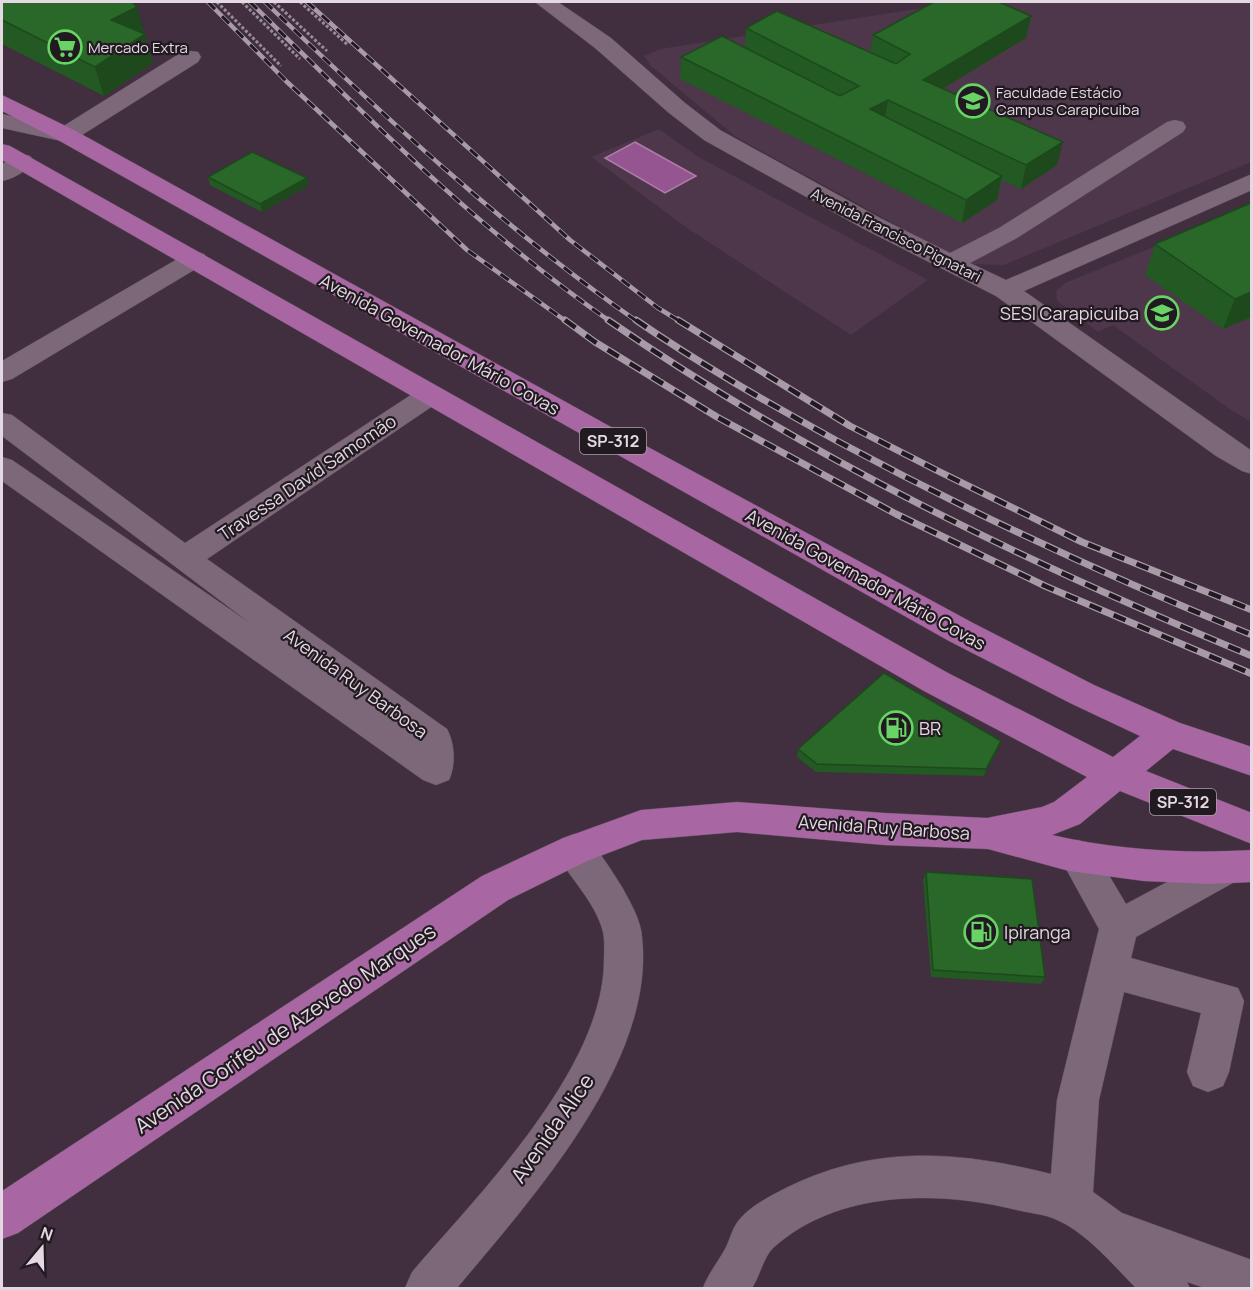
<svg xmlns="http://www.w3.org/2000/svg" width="1253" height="1290" font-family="Manrope,sans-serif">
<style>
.built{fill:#4e364b}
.water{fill:#955590;stroke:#ad7ca9;stroke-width:1.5}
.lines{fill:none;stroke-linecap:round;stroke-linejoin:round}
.minor-casing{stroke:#5c4c5b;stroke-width:1}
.major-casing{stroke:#5c4c5b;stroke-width:1}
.path{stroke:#9a8b98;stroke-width:3;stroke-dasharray:3 2;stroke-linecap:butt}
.minor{fill:#7d687a;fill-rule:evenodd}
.major{fill:#a867a3;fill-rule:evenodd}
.rail-far1-casing{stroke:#a89aa6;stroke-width:4.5}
.rail-casing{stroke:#a89aa6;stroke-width:7}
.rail-far1{stroke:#221a21;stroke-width:3;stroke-dasharray:10;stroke-linecap:butt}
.rail{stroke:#221a21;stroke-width:4.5;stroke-dasharray:13;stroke-linecap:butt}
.wall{fill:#235922}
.shaded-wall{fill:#1d491c}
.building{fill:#296828;stroke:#1d491c;stroke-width:1.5}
.labels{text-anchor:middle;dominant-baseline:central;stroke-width:4.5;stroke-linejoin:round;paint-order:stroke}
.far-poi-label{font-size:15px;fill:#e4d8e2;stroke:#221a21;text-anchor:start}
.far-street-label{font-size:15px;fill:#e4d8e2;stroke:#221a21}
.shield{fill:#221a21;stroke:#aa9fa8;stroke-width:1.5}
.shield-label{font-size:16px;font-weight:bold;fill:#e4d8e2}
.poi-label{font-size:18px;fill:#e4d8e2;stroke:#221a21;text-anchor:start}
.street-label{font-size:18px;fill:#e4d8e2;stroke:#221a21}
.near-street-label{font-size:21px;fill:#e4d8e2;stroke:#221a21}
</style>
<rect width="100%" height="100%" fill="#412e3f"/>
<path class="built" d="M961 2H1251V162L1004 265 967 264 736 137 651 66 644 56 660 49Z
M659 129 697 156 928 280 851 335 687 228 591 157Z
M1251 207V422L1228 408 1113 325 1098 332 1057 301 1056 291 1065 283Z"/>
<path class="water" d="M635 142 696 176 665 193 605 158Z"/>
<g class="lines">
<defs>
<path id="minor" d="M535 2H558L611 38 685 103 720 130 880 218 950 253 999 228 1167 122 1175 120 1183 122 1186 127 1183 132 1017 238 970 263 1006 280 1252 174V190L1024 291 1252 451V474L1242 471 1216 456 996 296 862 228 704 140 669 113 595 48Z
M190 51 198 52 201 57 198 62 74 140 66 142 2 128V114L62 127 182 52Z
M22 154 30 156 34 161C27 171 13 179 2 181V164Z
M195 251 204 254 208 259 204 264 12 379 2 382V361L186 254Z
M430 386 440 389 444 395 440 401 207 559 447 729C455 744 456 765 449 780L436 785 423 780 2 481V457L12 460 250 623 2 436V413L12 415 185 543 420 389Z
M574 834C578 835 584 836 587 839 596 845 615 876 622 887 630 902 641 920 642 937 656 1062 532 1198 457 1288H405L412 1272C480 1193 604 1068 604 960 604 951 605 941 603 932 595 900 569 879 555 850L561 839Z
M1078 840 1091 845 1126 904 1212 858 1225 853 1238 858 1244 869 1238 880 1136 937 1131 958 1238 988 1244 1001 1229 1072 1223 1086 1208 1092 1193 1086 1187 1072 1201 1013 1124 992 1099 1100 1093 1192 1122 1213 1252 1260V1288H1205L1187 1282 1190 1288H1136C1113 1265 1087 1233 1057 1220 1045 1214 1029 1213 1017 1210 937 1190 837 1190 773 1248 763 1258 760 1276 752 1288H703C708 1274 718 1262 725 1249 730 1240 732 1228 739 1220 750 1206 772 1195 788 1187 876 1144 959 1151 1051 1174L1057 1100 1099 929 1059 856 1065 845Z"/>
<path id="major" d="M2 95 74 130 611 427 973 623 1094 685 1180 723 1252 747V776L1173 749 1146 771 1252 813V844L1120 791 1080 824 1052 835C1117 850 1185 854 1252 850V882L1209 884 1144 881 1069 871 988 849 884 845 737 832 642 840 587 861 508 900 18 1233 2 1239V1191L482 876 561 839 641 810 737 802 884 813 987 818 1042 807 1054 802 1087 777 924 691 2 160V144L10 146 948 673 1113 757 1140 736 1070 703 949 641 58 140 2 111Z"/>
</defs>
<use href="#minor" class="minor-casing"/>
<use href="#major" class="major-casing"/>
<path class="path" d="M217 2 281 66
M242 2 300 59
M274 2 327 51
M300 2 348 45"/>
<use href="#minor" class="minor"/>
<use href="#major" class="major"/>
<defs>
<path id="rail-far1" d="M208 2 286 81 467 250 567 322
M250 2C365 115 478 230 611 322
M265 2C384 116 503 228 638 322
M307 2 570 240 658 308 681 322"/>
<path id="rail" d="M565 320 595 342 717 417 896 514 1045 586 1252 674
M608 320C808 458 1028 563 1252 656
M636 320C701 365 770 404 839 442 973 514 1111 578 1252 635
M678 320 850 426 936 470 1082 542 1252 610"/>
</defs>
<use href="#rail-far1" class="rail-far1-casing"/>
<use href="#rail" class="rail-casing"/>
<use href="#rail-far1" class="rail-far1"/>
<use href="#rail" class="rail"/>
</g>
<path class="wall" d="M2 2 144 33 153 63 104 96 2 44Z
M1031 16 1026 38 943 88 1057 165 1021 189 1002 180 997 200 962 223 680 79 681 57 745 48 746 28 870 53 873 35Z
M208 177 307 178 308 186 262 212 210 185Z
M1251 203V317L1223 329 1145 275 1155 244Z
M798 749H998L984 776 816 772 797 757Z
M926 872 1045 977 1041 984 931 977 923 880Z"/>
<path class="shaded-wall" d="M137 7 153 63 104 96 95 67 111 20Z
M1031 16 1026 38 919 103 923 80Z
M888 100 884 123 870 109Z
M1063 142 1057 165 1021 189 1026 165Z
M1002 176 997 200 962 223 966 200Z
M307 178 308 186 262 212 260 204Z
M1251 292V317L1223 329 1235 299Z
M1001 741 998 749 984 776 986 769Z"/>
<path class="building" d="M2 2H132L137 7 111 20 145 34 95 67 2 20Z
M934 2H999L1031 16 923 80 1063 142 1026 165 888 100 870 109 1002 176 966 200 681 57 722 36 840 96 859 86 746 28 777 11 896 64 910 54 873 35Z
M252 152 307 178 260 204 208 177Z
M1251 203V292L1235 299 1155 244Z
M884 673 1001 741 986 769 817 764 798 749Z
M926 872 1032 879 1045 977 933 970Z"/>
<defs>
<symbol id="supermarket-ring" viewBox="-11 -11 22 22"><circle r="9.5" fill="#221a21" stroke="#68d465" stroke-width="1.5"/><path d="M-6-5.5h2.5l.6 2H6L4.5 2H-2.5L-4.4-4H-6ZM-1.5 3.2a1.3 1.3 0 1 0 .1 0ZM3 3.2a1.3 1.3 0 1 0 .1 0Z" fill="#68d465"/></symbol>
<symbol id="university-ring" viewBox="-11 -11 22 22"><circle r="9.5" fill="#221a21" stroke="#68d465" stroke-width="1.5"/><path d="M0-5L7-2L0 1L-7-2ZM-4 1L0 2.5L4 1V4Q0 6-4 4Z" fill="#68d465"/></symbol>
<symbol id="fuel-ring" viewBox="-11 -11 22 22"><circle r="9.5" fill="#221a21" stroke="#68d465" stroke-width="1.5"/><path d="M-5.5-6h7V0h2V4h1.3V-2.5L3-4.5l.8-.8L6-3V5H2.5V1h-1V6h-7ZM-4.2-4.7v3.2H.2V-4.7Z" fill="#68d465"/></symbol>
</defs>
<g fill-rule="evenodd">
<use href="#supermarket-ring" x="46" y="28" width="38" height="38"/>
<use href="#university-ring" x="954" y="82" width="38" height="38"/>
<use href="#university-ring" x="1143" y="294" width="38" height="38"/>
<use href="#fuel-ring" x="877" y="709" width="38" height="38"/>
<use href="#fuel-ring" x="962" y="913" width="38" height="38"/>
</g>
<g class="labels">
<g class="far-poi-label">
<text x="88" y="47">Mercado Extra</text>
<text x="996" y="92">Faculdade Estácio<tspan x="996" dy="17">Campus Carapicuiba</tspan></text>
</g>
<g class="far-street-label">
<text transform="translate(896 235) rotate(27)">Avenida Francisco Pignatari</text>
</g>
<g class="shield">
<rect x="580" y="428" width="66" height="26" rx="4.5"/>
<rect x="1150" y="789" width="66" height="26" rx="4.5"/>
</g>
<g class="shield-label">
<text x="613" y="441">SP-312</text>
<text x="1183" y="802">SP-312</text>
</g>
<g class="poi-label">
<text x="1139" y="313" text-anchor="end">SESI Carapicuiba</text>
<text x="919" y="728">BR</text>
<text x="1004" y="932">Ipiranga</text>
</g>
<g class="street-label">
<text transform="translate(440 344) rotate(29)">Avenida Governador Mário Covas</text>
<text transform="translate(307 477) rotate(-34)">Travessa David Samomão</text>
<text transform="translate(866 579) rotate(29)">Avenida Governador Mário Covas</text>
<text transform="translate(356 683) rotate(36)">Avenida Ruy Barbosa</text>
<text transform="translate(884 827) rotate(4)">Avenida Ruy Barbosa</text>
</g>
<g class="near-street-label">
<text transform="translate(285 1028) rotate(-34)">Avenida Corifeu de Azevedo Marques</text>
<text transform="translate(552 1128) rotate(-55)">Avenida Alice</text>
</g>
</g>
<rect width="1253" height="1290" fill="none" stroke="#e4d8e2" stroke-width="6"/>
<g transform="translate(42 1248) rotate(19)" stroke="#221a21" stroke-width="4.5" paint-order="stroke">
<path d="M0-4.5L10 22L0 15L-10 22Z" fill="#e4d8e2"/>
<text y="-9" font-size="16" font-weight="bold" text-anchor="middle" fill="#e4d8e2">N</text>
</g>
</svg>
